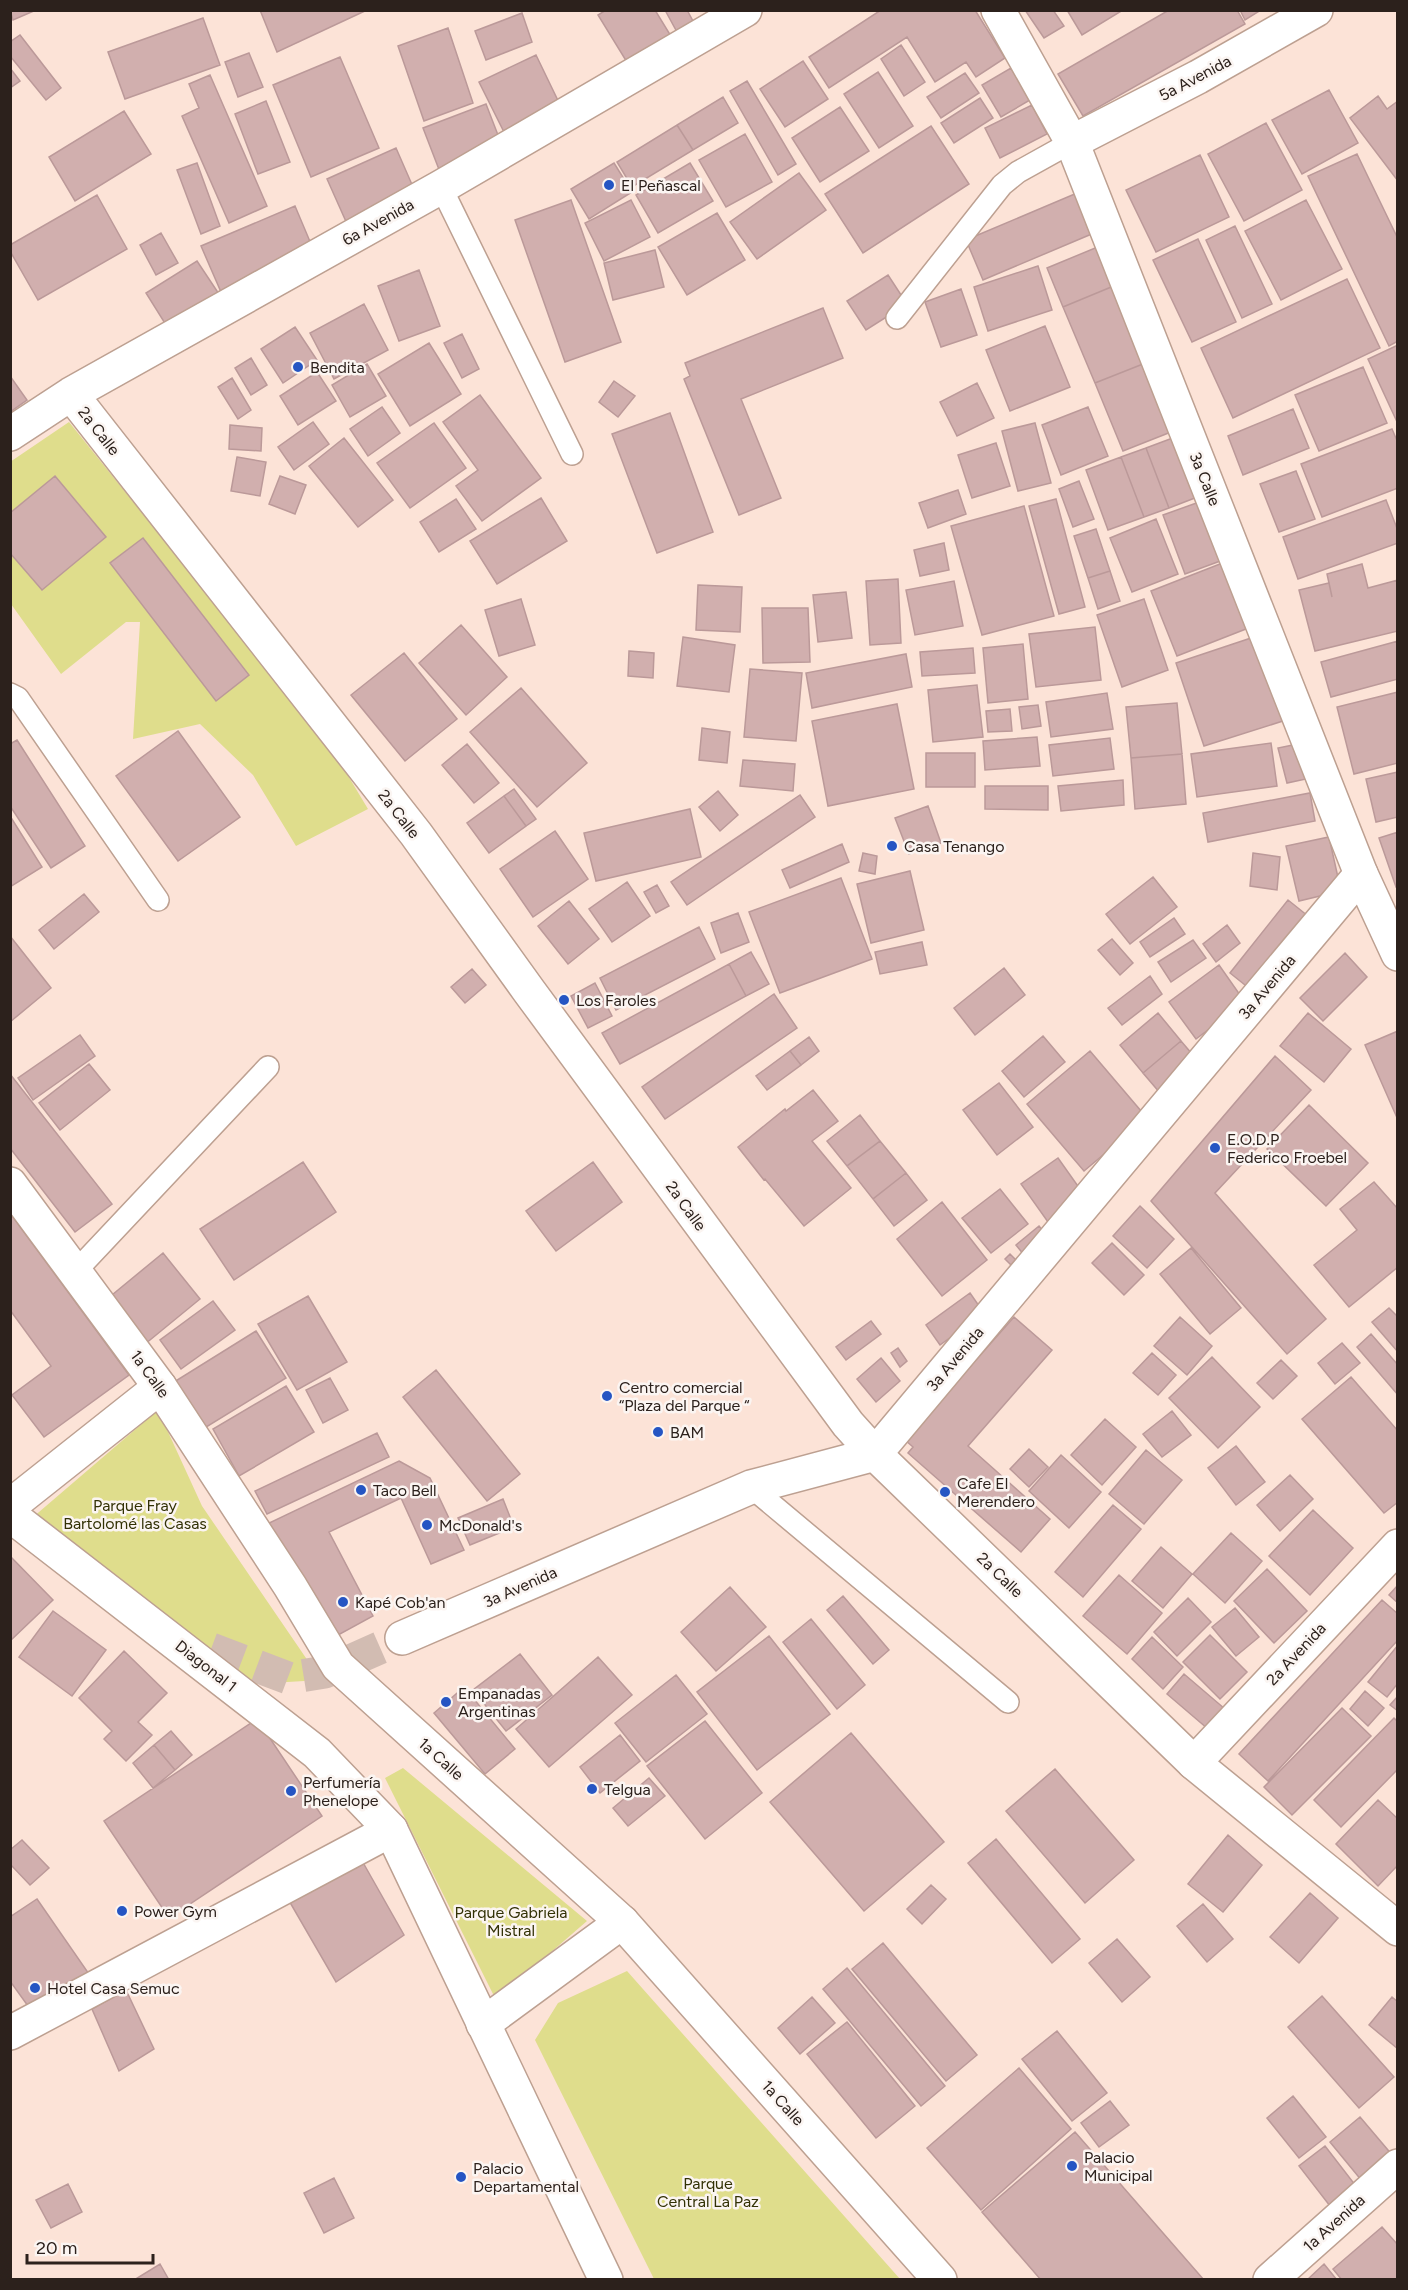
<svg xmlns="http://www.w3.org/2000/svg" width="1408" height="2290" font-family="Figtree,sans-serif">
<style>
.green{fill:#dfdd8c}
.building{fill:#d1afae;stroke:#b99;stroke-width:1.5}
.lines{fill:none;stroke-linecap:round;stroke-linejoin:round}
.secondary-tunnel{stroke:#d2bcb2;stroke-width:33;stroke-dasharray:33 16;stroke-linecap:butt}
.lane-casing{stroke:#bda091;stroke-width:24}
.street-casing{stroke:#bda091;stroke-width:36}
.secondary-casing{stroke:#bda091;stroke-width:36}
.lane{stroke:#fff;stroke-width:21}
.street{stroke:#fff;stroke-width:33}
.secondary{stroke:#fff;stroke-width:33}
.poi-dot{fill:#2555c3;stroke:#fbf5f2;stroke-width:2}
.labels{text-anchor:middle;dominant-baseline:central;stroke-width:5;stroke-linejoin:round;paint-order:stroke}
.street-label{font-size:16px;fill:#2c211c;stroke:#fbf5f2}
.poi-label{font-size:16px;fill:#2c211c;stroke:#fbf5f2;text-anchor:start}
.park-label{font-size:16px;fill:#323105;stroke:#fbf5f2}
</style>
<rect width="100%" height="100%" fill="#fce3d7"/>
<path class="green" d="M69 422 332 749 368 809 296 846 253 775 200 724 133 739 140 622H126L61 674 11 604 10 462Z
M158 1410 202 1506 321 1680 253 1684 32 1518Z
M403 1768 587 1921 496 2000 385 1778Z
M627 1971 900 2279H654L535 2040 558 2003Z"/>
<path class="building" d="M10 10H36L13 20Z
M260 10H367L277 52Z
M606 10H655L677 46 633 72 598 15Z
M665 10H687L700 34 683 43Z
M881 10H975L1005 58 976 77 966 62 935 82 907 37 829 88 809 57Z
M1025 10H1053L1064 26 1044 38Z
M1067 10H1123L1082 35Z
M1169 10H1237L1245 24 1083 116 1058 74Z
M1240 10H1261L1245 20Z
M522 13 532 42 486 60 475 31Z
M203 18 220 65 125 99 108 52Z
M448 28 473 103 424 121 398 46Z
M20 35 61 88 46 100 10 56V42Z
M901 45 925 82 904 96 881 59Z
M249 53 263 87 238 97 225 62Z
M536 55 563 111 507 138 479 82Z
M340 57 379 148 311 177 273 85Z
M803 61 828 99 785 127 760 89Z
M10 68 20 81 10 88Z
M1011 68 1030 100 1001 117 982 85Z
M878 72 913 126 879 148 844 94Z
M965 73 979 93 941 118 927 97Z
M210 75 267 206 229 223 182 116 199 108 189 84Z
M747 81 796 164 778 175 730 91Z
M1329 90 1358 143 1302 174 1272 120Z
M1378 96 1387 109 1398 101V181L1350 118Z
M723 97 738 123 693 150 677 125Z
M980 98 993 118 954 143 941 123Z
M266 101 290 162 258 174 235 114Z
M486 104 503 148 440 172 423 128Z
M1032 105 1047 134 1000 158 985 128Z
M840 107 869 151 820 182 792 138Z
M124 111 151 154 75 201 49 157Z
M1266 123 1302 190 1244 221 1208 154Z
M677 125 693 150 632 187 617 162Z
M931 126 969 184 863 253 825 194Z
M745 134 772 182 726 207 699 160Z
M396 148 417 196 348 226 327 179Z
M1357 154 1398 239V341L1389 346 1308 176Z
M1200 155 1229 217 1156 252 1126 190Z
M197 163 220 226 201 234 177 170Z
M614 163 632 192 589 219 571 189Z
M690 163 713 201 658 233 636 195Z
M799 173 826 210 757 259 730 222Z
M1077 193 1094 233 983 280 966 240Z
M97 195 127 249 38 300 10 251V245Z
M571 200 621 342 565 362 515 220Z
M631 200 650 237 604 261 585 223Z
M1306 200 1342 269 1281 300 1245 231Z
M295 206 314 251 221 292 201 246Z
M717 213 745 260 687 295 658 247Z
M1235 226 1272 304 1242 318 1206 240Z
M161 233 178 263 156 275 140 245Z
M1198 239 1236 322 1192 342 1153 260Z
M1100 246 1116 285 1063 307 1047 268Z
M655 250 664 287 613 300 604 263Z
M197 261 223 300 171 333 146 293Z
M1038 266 1052 310 988 331 974 287Z
M419 270 440 326 399 341 378 286Z
M888 275 907 304 866 330 847 301Z
M1347 279 1380 348 1233 418 1201 348Z
M1116 285 1148 362 1095 383 1063 307Z
M961 289 977 335 941 347 925 302Z
M364 304 388 350 334 379 310 333Z
M823 308 843 358 741 399 781 498 739 515 684 379 690 376 685 363Z
M1045 326 1070 387 1010 411 986 350Z
M295 327 317 360 283 383 261 349Z
M462 334 479 369 462 378 444 343Z
M429 343 461 394 410 426 378 374Z
M1398 345V424L1368 359Z
M251 358 267 385 251 395 235 368Z
M1148 362 1176 430 1123 451 1095 383Z
M367 364 386 396 350 417 332 385Z
M1363 367 1387 423 1319 451 1295 395Z
M317 372 336 401 298 425 280 396Z
M10 376 27 400 10 412Z
M232 378 251 410 238 419 218 387Z
M614 381 635 396 618 417 599 402Z
M977 383 994 418 957 436 940 402Z
M480 395 541 478 482 521 456 486 478 470 443 422Z
M382 407 400 433 368 456 350 429Z
M1088 407 1108 456 1061 475 1042 425Z
M1293 409 1309 448 1243 475 1228 436Z
M670 413 713 532 657 553 612 434Z
M313 422 329 444 294 470 278 447Z
M434 423 466 468 410 508 377 463Z
M1035 423 1051 483 1018 491 1002 431Z
M230 425 262 428 261 451 229 449Z
M1392 429 1398 443V488L1322 517 1301 464Z
M1178 436 1200 496 1169 508 1146 448Z
M344 438 393 500 358 527 309 466Z
M996 443 1010 486 972 498 958 455Z
M1146 448 1169 508 1144 517 1121 457Z
M237 457 266 462 260 496 231 491Z
M1121 457 1144 517 1108 530 1086 470Z
M1296 471 1315 519 1279 532 1260 484Z
M55 476 106 537 42 590 10 553V513Z
M280 476 306 485 295 514 269 504Z
M1079 481 1094 519 1073 527 1059 489Z
M958 490 966 514 928 528 919 503Z
M541 498 567 541 497 584 470 541Z
M456 499 476 529 439 552 420 522Z
M1056 499 1085 607 1059 614 1029 506Z
M1386 500 1398 531V543L1298 579 1283 537Z
M1202 501 1223 560 1185 574 1163 515Z
M1024 506 1054 616 982 635 951 526Z
M1156 519 1178 574 1132 592 1110 538Z
M1096 529 1110 571 1088 578 1074 536Z
M143 538 249 675 216 701 110 563Z
M944 543 949 570 920 576 914 550Z
M1225 562 1251 627 1177 656 1151 591Z
M1362 564 1368 588 1398 580V631L1315 651 1299 590 1329 583 1332 597 1327 574Z
M1110 571 1120 601 1098 609 1088 578Z
M898 579 901 643 870 645 866 581Z
M954 581 963 626 915 635 906 590Z
M698 585 742 587 740 632 696 630Z
M846 592 852 638 818 642 813 595Z
M521 599 535 645 499 656 485 610Z
M1144 599 1168 670 1122 687 1097 615Z
M762 608H808L810 662 763 663Z
M461 625 507 677 466 715 419 663Z
M1095 627 1101 680 1036 687 1029 634Z
M683 637 735 645 729 692 677 686Z
M1254 637 1283 721 1204 746 1176 663Z
M1398 641V679L1331 697 1321 662Z
M1023 644 1028 699 988 703 983 648Z
M973 648 975 673 922 676 920 652Z
M629 651 654 653 653 678 628 676Z
M404 653 457 719 405 761 351 695Z
M906 654 912 687 812 708 806 673Z
M750 669 802 673 796 741 744 737Z
M977 685 983 737 933 742 928 690Z
M521 688 587 763 537 807 470 732Z
M1398 692V763L1354 774 1337 707Z
M1107 693 1113 729 1051 737 1046 702Z
M1177 703 1182 754 1131 758 1126 707Z
M897 704 914 789 828 806 812 721Z
M1038 705 1041 726 1022 729 1019 707Z
M1010 709 1012 731 988 732 986 711Z
M702 728 730 732 727 763 699 760Z
M178 731 240 817 178 861 116 776Z
M1037 737 1040 766 985 770 983 741Z
M1110 738 1114 769 1053 776 1049 745Z
M17 740 85 846 51 868 10 806V744Z
M1271 743 1277 786 1197 797 1191 754Z
M467 744 499 783 474 803 442 765Z
M1298 744 1306 779 1287 783 1278 748Z
M926 753H975V787H926Z
M1182 754 1186 804 1135 809 1131 758Z
M743 760 795 764 793 791 740 786Z
M1398 772V817L1376 822 1366 779Z
M1123 780 1124 805 1061 811 1058 786Z
M985 786H1048V810L985 809Z
M514 789 536 819 526 826 504 796Z
M718 791 738 815 720 831 699 807Z
M1310 793 1315 821 1208 842 1203 813Z
M800 795 815 817 687 905 671 882Z
M504 796 526 826 489 853 467 823Z
M928 806 941 843 909 854 895 818Z
M690 809 701 857 596 881 584 833Z
M10 816 42 867 10 887Z
M555 831 588 879 533 917 500 869Z
M1398 832V886L1396 887 1379 838Z
M1329 837 1341 891 1299 901 1286 846Z
M842 844 849 862 790 888 782 870Z
M863 853 877 856 875 874 859 871Z
M1253 853 1280 857 1277 890 1250 886Z
M910 871 924 930 871 943 857 884Z
M1153 877 1177 907 1130 944 1106 914Z
M841 878 872 959 780 993 749 912Z
M627 882 650 916 612 942 589 909Z
M657 885 669 906 656 913 644 892Z
M84 894 99 912 54 949 39 930Z
M1288 900 1313 920 1255 993 1230 973Z
M569 901 599 939 568 964 538 926Z
M738 913 749 942 721 953 711 923Z
M1174 918 1185 934 1150 957 1140 942Z
M1227 925 1240 943 1216 962 1203 944Z
M699 927 715 959 616 1010 600 978Z
M10 936 51 988 10 1022Z
M1112 939 1133 963 1120 975 1098 950Z
M1193 940 1206 958 1171 982 1158 962Z
M922 942 927 965 880 974 875 952Z
M751 952 769 984 746 996 729 964Z
M1345 953 1367 977 1323 1021 1300 998Z
M729 964 746 996 620 1064 602 1033Z
M1219 965 1245 1002 1196 1039 1169 1002Z
M1004 968 1025 995 975 1035 954 1008Z
M472 969 486 985 465 1003 451 987Z
M1150 976 1162 994 1122 1025 1108 1008Z
M595 983 612 1016 588 1028 571 996Z
M774 994 797 1028 665 1119 642 1087Z
M1158 1013 1181 1041 1143 1073 1120 1045Z
M1308 1013 1351 1049 1324 1082 1280 1046Z
M1398 1031V1120L1365 1045Z
M80 1035 95 1056 33 1100 18 1078Z
M1043 1036 1065 1062 1024 1097 1002 1071Z
M809 1037 819 1051 801 1065 790 1051Z
M1181 1041 1198 1061 1160 1093 1143 1073Z
M790 1051 801 1065 767 1090 756 1076Z
M1090 1051 1147 1118 1084 1171 1027 1104Z
M1275 1056 1311 1090 1215 1193 1326 1319 1287 1354 1151 1201Z
M89 1064 110 1090 60 1130 39 1103Z
M10 1074 112 1204 75 1232 10 1148Z
M999 1083 1033 1127 997 1155 963 1110Z
M813 1090 838 1121 812 1141 851 1188 804 1226 765 1179 764 1180 738 1147 785 1109 786 1111Z
M1309 1105 1368 1163 1326 1206 1267 1149Z
M860 1115 880 1141 847 1166 827 1141Z
M880 1141 906 1173 873 1199 847 1166Z
M1058 1158 1085 1196 1048 1222 1021 1184Z
M303 1162 336 1212 234 1280 200 1229Z
M593 1162 622 1202 556 1251 526 1211Z
M906 1173 927 1200 894 1226 873 1199Z
M1374 1182 1398 1209V1267L1349 1307 1314 1265 1357 1230 1340 1209Z
M1000 1189 1028 1224 991 1253 962 1218Z
M942 1202 987 1260 942 1296 897 1239Z
M1140 1206 1174 1239 1147 1268 1113 1236Z
M10 1213 129 1375 44 1437 12 1395 51 1366 10 1310Z
M1039 1226 1051 1241 1028 1260 1016 1245Z
M1112 1243 1144 1275 1124 1295 1092 1263Z
M1191 1248 1241 1308 1210 1334 1160 1274Z
M163 1253 200 1299 139 1349 101 1304Z
M1010 1254 1019 1263 1014 1268 1005 1259Z
M970 1293 984 1313 940 1345 926 1325Z
M308 1296 347 1362 297 1390 258 1324Z
M213 1301 235 1330 181 1369 160 1340Z
M1389 1308 1398 1317V1352L1372 1322Z
M1014 1317 1052 1350 968 1446 1050 1519 1021 1552 908 1453 913 1447 905 1440Z
M1180 1317 1212 1346 1187 1375 1154 1346Z
M871 1321 881 1334 846 1360 836 1347Z
M256 1331 286 1378 203 1429 174 1382Z
M1371 1334 1398 1365V1395L1357 1347Z
M1342 1343 1360 1363 1335 1384 1318 1363Z
M898 1348 907 1361 900 1367 891 1353Z
M1152 1353 1176 1375 1158 1395 1133 1373Z
M1212 1357 1260 1407 1218 1448 1169 1398Z
M881 1358 900 1381 876 1402 857 1379Z
M1281 1360 1297 1376 1273 1399 1257 1383Z
M436 1370 520 1474 487 1501 403 1397Z
M1351 1377 1398 1431V1502L1384 1513 1302 1419Z
M330 1378 348 1410 323 1423 306 1390Z
M286 1386 314 1432 239 1476 213 1429Z
M1172 1411 1191 1435 1162 1457 1143 1434Z
M1105 1419 1136 1447 1102 1485 1071 1455Z
M377 1433 389 1457 267 1514 255 1491Z
M1236 1446 1265 1482 1236 1505 1208 1468Z
M1029 1449 1048 1467 1029 1487 1010 1469Z
M1146 1450 1182 1480 1144 1524 1109 1494Z
M1061 1455 1101 1492 1069 1528 1029 1491Z
M399 1461 430 1478 464 1550 431 1564 401 1498 329 1532 373 1616 329 1640 267 1524Z
M1290 1475 1313 1499 1280 1531 1257 1505Z
M503 1499 514 1527 470 1545 458 1518Z
M1113 1505 1141 1529 1083 1597 1055 1572Z
M1313 1510 1353 1548 1310 1595 1269 1556Z
M1231 1533 1262 1561 1225 1603 1193 1574Z
M1161 1547 1192 1574 1163 1608 1132 1581Z
M10 1556 53 1600 10 1641Z
M1267 1569 1307 1611 1274 1643 1234 1601Z
M1119 1575 1162 1613 1127 1654 1083 1616Z
M1398 1585V1603L1389 1595Z
M730 1587 766 1627 716 1671 681 1632Z
M843 1596 889 1650 873 1664 827 1610Z
M1188 1598 1211 1622 1177 1656 1154 1632Z
M1382 1600 1398 1614V1640L1268 1781 1239 1754Z
M1235 1608 1259 1637 1236 1656 1212 1627Z
M53 1611 106 1650 72 1696 19 1657Z
M811 1619 865 1685 837 1709 783 1642Z
M1210 1635 1247 1672 1220 1699 1183 1662Z
M769 1636 830 1714 757 1770 697 1692Z
M1152 1637 1183 1667 1163 1689 1132 1659Z
M1398 1645V1683L1387 1697 1368 1682Z
M124 1651 167 1693 138 1722 152 1735 126 1761 104 1739 112 1731 79 1698Z
M520 1654 552 1695 506 1731 473 1690Z
M598 1657 632 1695 549 1767 516 1729Z
M1184 1674 1225 1709 1208 1729 1167 1694Z
M676 1675 707 1714 646 1762 615 1723Z
M464 1687 515 1749 485 1774 434 1713Z
M1365 1691 1384 1708 1368 1726 1350 1709Z
M1398 1696V1711L1390 1705Z
M1342 1708 1371 1736 1292 1815 1264 1787Z
M1394 1718 1398 1722V1769L1341 1827 1314 1800Z
M257 1719 322 1816 169 1918 104 1821Z
M705 1721 762 1793 705 1839 647 1766Z
M171 1731 192 1755 175 1770 154 1745Z
M851 1733 944 1842 864 1911 770 1802Z
M620 1735 640 1761 600 1793 580 1767Z
M154 1745 175 1770 153 1788 133 1763Z
M1055 1769 1134 1860 1085 1903 1006 1811Z
M649 1778 665 1796 628 1826 613 1808Z
M1378 1800 1398 1819V1865L1378 1886 1336 1844Z
M1228 1835 1262 1865 1223 1912 1188 1884Z
M996 1839 1080 1939 1052 1963 968 1863Z
M22 1840 49 1868 30 1885 10 1864V1850Z
M361 1859 404 1935 336 1982 288 1899Z
M931 1885 946 1899 922 1924 907 1909Z
M1310 1893 1338 1918 1299 1963 1270 1937Z
M37 1899 89 1974 33 2013 10 1981V1917Z
M1203 1904 1233 1939 1207 1962 1177 1926Z
M1117 1939 1150 1977 1122 2002 1089 1963Z
M883 1943 977 2055 946 2081 852 1969Z
M847 1968 945 2086 921 2106 823 1989Z
M126 1990 154 2049 119 2071 92 2009Z
M1322 1996 1394 2077 1359 2108 1288 2027Z
M812 1997 835 2023 800 2054 778 2028Z
M1392 1997 1398 2002V2049L1369 2025Z
M847 2022 915 2106 876 2138 807 2054Z
M1057 2031 1107 2093 1072 2121 1022 2059Z
M1019 2068 1071 2129 981 2210 927 2148Z
M1293 2096 1326 2137 1299 2158 1267 2118Z
M1110 2101 1129 2125 1099 2147 1081 2123Z
M1360 2117 1393 2156 1362 2181 1330 2142Z
M1075 2132 1204 2280H1041L982 2212Z
M1325 2146 1356 2186 1330 2206 1299 2166Z
M334 2178 354 2218 324 2233 304 2193Z
M68 2184 82 2212 51 2228 36 2200Z
M1382 2227 1398 2245V2280H1342L1333 2269Z
M160 2264 169 2280H134Z
M1324 2264 1337 2280H1307Z"/>
<g class="lines">
<path class="secondary-tunnel" d="M211 1649 288 1678 325 1672 402 1638"/>
<defs>
<path id="lane" d="M441 187 572 454
M897 318 1002 185 1018 172 1072 142
M10 694 18 698 158 900
M75 1272 268 1067
M751 1487 1008 1702"/>
<path id="street" d="M1072 142 1198 77 1316 10
M1361 874 1398 954
M10 1506 160 1387
M1194 1763 1398 1546
M483 2024 622 1922
M10 2033 391 1830"/>
<path id="secondary" d="M71 394 416 834 529 991 848 1424 875 1454 1194 1763 1398 1929
M10 434 71 394 441 187 745 10
M10 1184 160 1387 290 1586 338 1666 622 1922 940 2280
M10 1515 317 1753 391 1830 606 2280
M402 1638 751 1487 875 1454 1361 874 1072 142 998 10
M1270 2280 1398 2166"/>
</defs>
<use href="#lane" class="lane-casing"/>
<use href="#street" class="street-casing"/>
<use href="#secondary" class="secondary-casing"/>
<use href="#lane" class="lane"/>
<use href="#street" class="street"/>
<use href="#secondary" class="secondary"/>
</g>
<g class="poi-dot">
<circle cx="609" cy="185" r="6"/>
<circle cx="298" cy="367" r="6"/>
<circle cx="892" cy="846" r="6"/>
<circle cx="564" cy="1000" r="6"/>
<circle cx="1215" cy="1148" r="6"/>
<circle cx="607" cy="1396" r="6"/>
<circle cx="658" cy="1432" r="6"/>
<circle cx="361" cy="1490" r="6"/>
<circle cx="945" cy="1492" r="6"/>
<circle cx="427" cy="1525" r="6"/>
<circle cx="343" cy="1602" r="6"/>
<circle cx="446" cy="1702" r="6"/>
<circle cx="592" cy="1789" r="6"/>
<circle cx="291" cy="1791" r="6"/>
<circle cx="122" cy="1911" r="6"/>
<circle cx="35" cy="1988" r="6"/>
<circle cx="1072" cy="2166" r="6"/>
<circle cx="461" cy="2177" r="6"/>
</g>
<g class="labels">
<g class="street-label">
<text transform="translate(1195 78) rotate(-28)">5a Avenida</text>
<text transform="translate(378 222) rotate(-29)">6a Avenida</text>
<text transform="translate(99 431) rotate(52)">2a Calle</text>
<text transform="translate(1205 479) rotate(68)">3a Calle</text>
<text transform="translate(399 814) rotate(52)">2a Calle</text>
<text transform="translate(1267 987) rotate(-50)">3a Avenida</text>
<text transform="translate(686 1206) rotate(54)">2a Calle</text>
<text transform="translate(955 1359) rotate(-50)">3a Avenida</text>
<text transform="translate(150 1374) rotate(54)">1a Calle</text>
<text transform="translate(1000 1575) rotate(44)">2a Calle</text>
<text transform="translate(520 1587) rotate(-24)">3a Avenida</text>
<text transform="translate(1296 1654) rotate(-47)">2a Avenida</text>
<text transform="translate(206 1666) rotate(38)">Diagonal 1</text>
<text transform="translate(441 1759) rotate(42)">1a Calle</text>
<text transform="translate(783 2103) rotate(48)">1a Calle</text>
<text transform="translate(1334 2223) rotate(-42)">1a Avenida</text>
</g>
<g class="poi-label">
<text x="621" y="185">El Peñascal</text>
<text x="310" y="367">Bendita</text>
<text x="904" y="846">Casa Tenango</text>
<text x="576" y="1000">Los Faroles</text>
<text x="1227" y="1139">E.O.D.P<tspan x="1227" dy="18">Federico Froebel</tspan></text>
<text x="619" y="1387">Centro comercial<tspan x="619" dy="18">“Plaza del Parque “</tspan></text>
<text x="670" y="1432">BAM</text>
<text x="957" y="1483">Cafe El<tspan x="957" dy="18">Merendero</tspan></text>
<text x="373" y="1490">Taco Bell</text>
<text x="439" y="1525">McDonald's</text>
<text x="355" y="1602">Kapé Cob'an</text>
<text x="458" y="1693">Empanadas<tspan x="458" dy="18">Argentinas</tspan></text>
<text x="303" y="1782">Perfumería<tspan x="303" dy="18">Phenelope</tspan></text>
<text x="604" y="1789">Telgua</text>
<text x="134" y="1911">Power Gym</text>
<text x="47" y="1988">Hotel Casa Semuc</text>
<text x="1084" y="2157">Palacio<tspan x="1084" dy="18">Municipal</tspan></text>
<text x="473" y="2168">Palacio<tspan x="473" dy="18">Departamental</tspan></text>
</g>
<g class="park-label">
<text x="135" y="1505">Parque Fray<tspan x="135" dy="18">Bartolomé las Casas</tspan></text>
<text x="511" y="1912">Parque Gabriela<tspan x="511" dy="18">Mistral</tspan></text>
<text x="708" y="2183">Parque<tspan x="708" dy="18">Central La Paz</tspan></text>
</g>
</g>
<rect width="1408" height="2290" fill="none" stroke="#2c211c" stroke-width="24"/>
<path d="M27 2254v9h126v-9" fill="none" stroke="#2c211c" stroke-width="3"/>
<text x="36" y="2254" font-size="18" fill="#2c211c" stroke="#fbf5f2" stroke-width="4.5" paint-order="stroke">20 m</text>
</svg>
